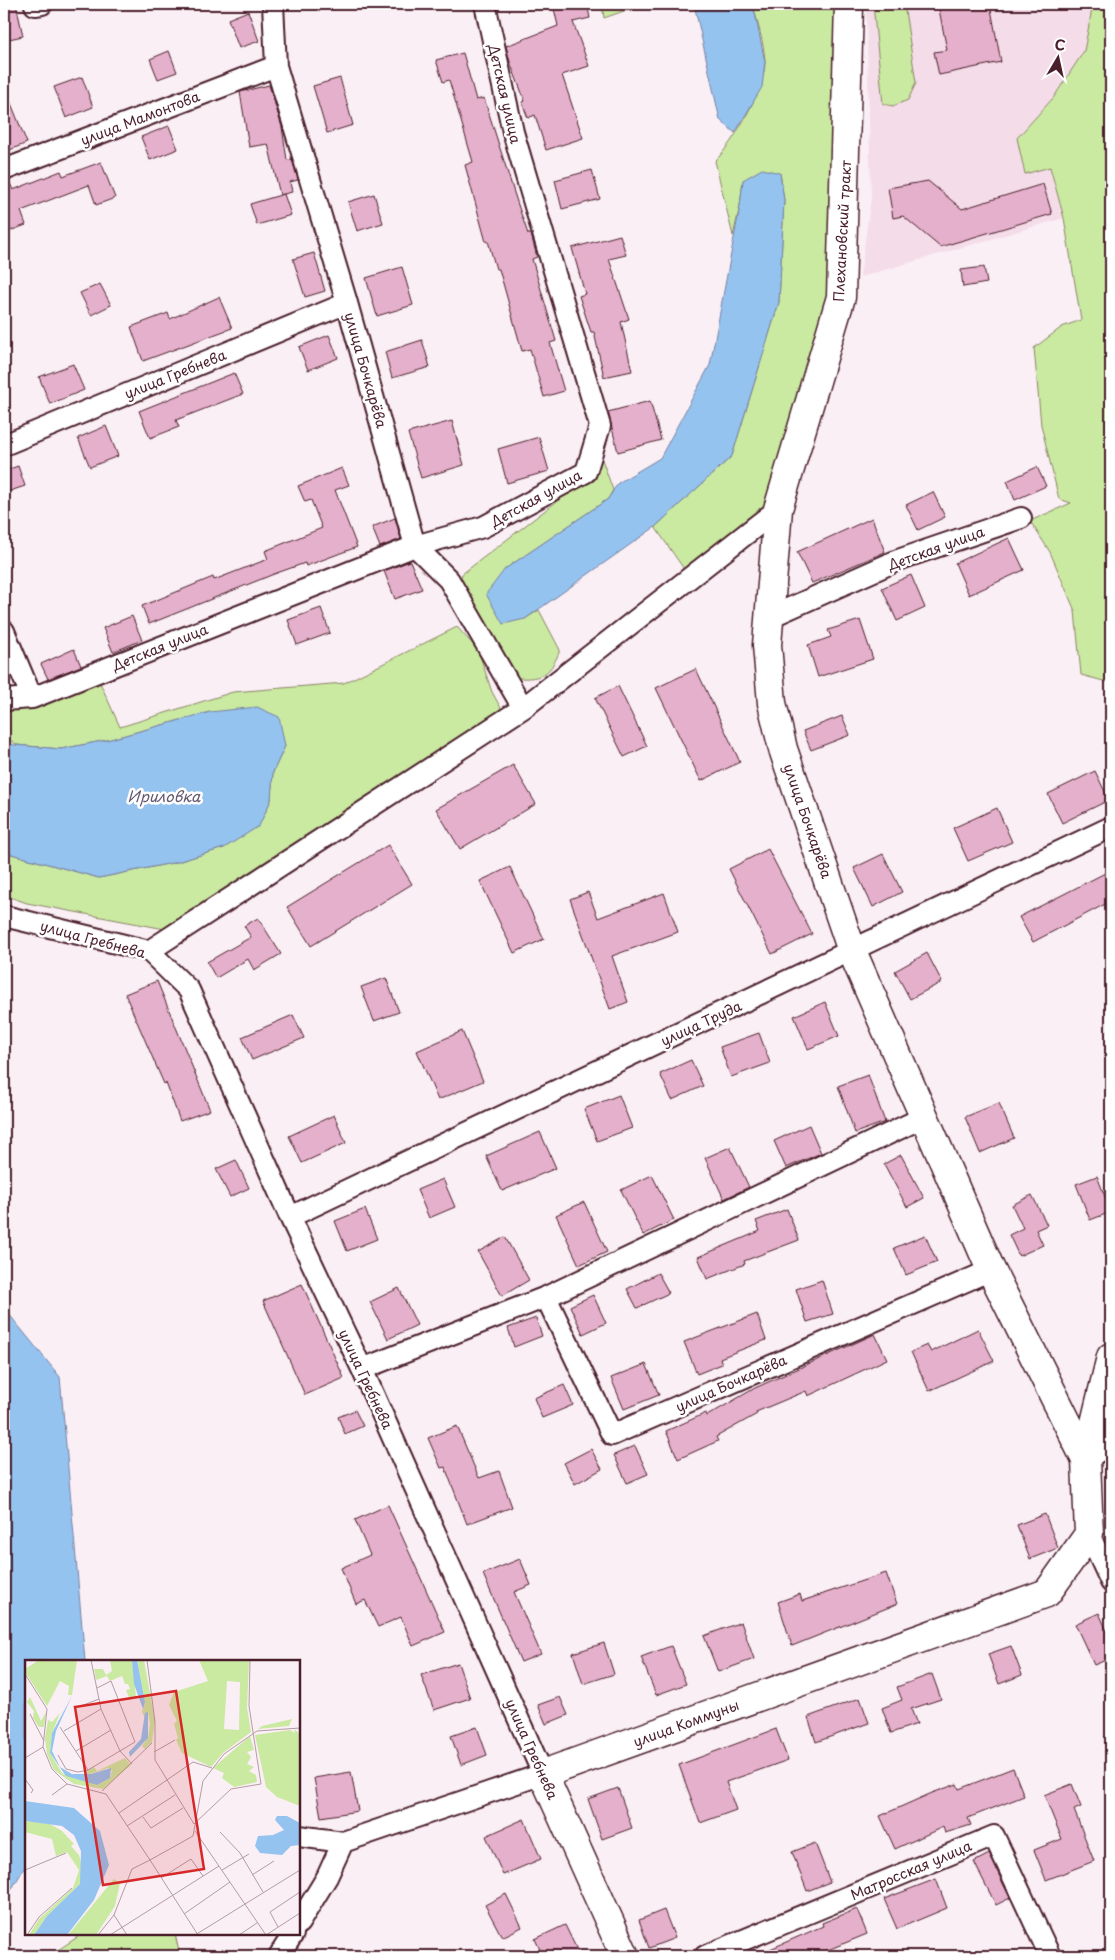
<svg xmlns="http://www.w3.org/2000/svg" width="1115" height="1960" font-family="'Playpen Sans',sans-serif">
<style>
.built{fill:#f4dce8}
.green{fill:#cae9a1;stroke:#8a8466}
.water{fill:#95c3ef;stroke:#7781a1}
.building{fill:#e5b0cb;stroke:#4a1f2b}
.lines{fill:none;stroke-linecap:round;stroke-linejoin:round}
.street-casing{stroke:#4a1f2b;stroke-width:24}
.secondary-casing{stroke:#4a1f2b;stroke-width:31}
.primary-casing{stroke:#4a1f2b;stroke-width:31}
.street{stroke:#fff;stroke-width:20}
.secondary{stroke:#fff;stroke-width:28}
.primary{stroke:#fff;stroke-width:28}
.labels{text-anchor:middle;dominant-baseline:central;stroke-width:5;stroke-linejoin:round;paint-order:stroke}
.street-label{font-size:14px;fill:#4a1f2b;stroke:#fff}
.water-label{font-size:15px;font-style:italic;fill:#645870;stroke:#fff}
.inset-road{fill:none;stroke:#b49ca4;stroke-width:1}
.view{fill:#d62828;fill-opacity:0.15;stroke:#d62828;stroke-width:2.5}
.inset-edge{fill:none;stroke:#4a1f2b;stroke-width:2.5}
</style>
<rect width="100%" height="100%" fill="#faeff5"/>
<filter id="ink" filterUnits="userSpaceOnUse"><feTurbulence type="fractalNoise" baseFrequency=".02" numOctaves="2"/><feDisplacementMap in="SourceGraphic" scale="10" xChannelSelector="R" yChannelSelector="G"/><feConvolveMatrix kernelMatrix="1 2 1 2 8 2 1 2 1" color-interpolation-filters="sRGB"/></filter>
<g filter="url(#ink)">
<path class="built" d="M866 4H1093L1084 51 1054 97 1017 138 1050 167 1064 218 860 277 871 198Z"/>
<path class="green" d="M602 4H644L604 18Z
M753 4H840L834 283 769 508 686 572 655 527 732 456 779 302 784 200 780 173 743 180 740 206 733 236 715 161C733 144 766 86 765 61 764 43 757 22 753 4Z
M873 4H904L916 83 908 100 893 106 883 104Z
M1093 4H1111V683L1081 675 1075 611 1050 552 1030 521 1071 503 1059 499 1041 425 1034 348 1062 327 1081 320 1064 218 1050 167 1025 174 1017 138 1054 97 1084 51Z
M600 454 613 490 608 499 505 569 525 619 539 610 560 650C549 678 540 679 512 678L459 585 462 574 586 479Z
M457 627 478 650 492 692 503 712 165 929 27 903 4 895V852L99 878 177 862 224 848 259 825 271 800 273 772 285 746 210 712 107 740 61 749 17 745 4 736V714L10 707 97 676 120 727 233 692 344 683Z
M82 1934H175L180 1956H49Z"/>
<path class="water" d="M694 4H753L765 62 762 87 735 133 720 120Z
M762 169 780 173 784 200 779 302 732 456 655 527 525 619 503 624 486 594 505 569 608 499 618 483 660 458 710 365 740 206 743 180Z
M257 707 279 717 285 746 273 772 271 800 259 826 224 848 177 862 99 878 4 852V744L61 749 107 740 210 712Z
M4 1308 60 1377 85 1661H26V1865L4 1902Z"/>
<path class="building" d="M4 4H16L23 36 4 40Z
M553 4H587L590 18 573 22 589 66 562 75 583 138 546 150 535 115 528 118 522 102 525 101 510 62 506 46 558 26Z
M938 4H990L1001 62 939 75 934 52 947 50Z
M248 11 259 41 239 48 228 19Z
M169 51 177 72 158 79 150 59Z
M463 53 476 100 484 98 517 202 528 234H531L537 257 532 259 556 341 550 343 564 391 544 397 530 349 522 351 499 269H496L488 241 486 242 465 165 473 162 449 80 443 82 436 60Z
M82 77 93 107 66 118 54 87Z
M340 78 353 125 327 133 313 86Z
M269 85 282 127 287 160 292 159 298 180 290 182 292 192 280 195 268 144 249 147 240 92Z
M4 86 27 143 7 151 4 142Z
M169 126 178 149 150 160 141 137Z
M101 162 115 198 96 205 89 185 21 211 26 225 4 233V182L9 181 13 190 61 171 63 176Z
M592 170 600 199 562 209 555 180Z
M928 181 962 209 1043 184 1052 214 940 247 903 216 893 218 888 188Z
M284 194 291 215 257 225 250 204Z
M374 194 383 223 357 231 348 202Z
M620 235 626 255 609 259 629 319 621 322 632 371 604 377 594 332H591L579 296 585 294 572 248Z
M314 253 325 291 305 297 293 259Z
M402 267 413 305 377 316 366 278Z
M984 267 987 283 963 287 961 270Z
M100 284 111 305 91 315 80 293Z
M219 297 232 328 143 361 131 327 168 313 170 319Z
M329 335 338 358 308 370 299 347Z
M422 340 430 367 392 378 385 352Z
M73 364 84 390 50 404 39 377Z
M234 373 243 394 176 420 179 427 150 438 139 411Z
M650 401 661 440 618 452 608 412Z
M452 421 464 465 421 478 408 433Z
M106 426 118 456 90 467 78 438Z
M539 437 549 471 507 483 498 449Z
M18 466 25 486 4 493V471Z
M1037 467 1046 486 1015 500 1007 481Z
M342 468 349 485 335 490 357 547 306 566 305 563 274 574 149 624 142 606 213 577 214 580 268 559 265 551 322 528 311 500 305 502 298 486Z
M933 492 945 517 918 530 906 505Z
M395 518 401 539 380 547 372 527Z
M872 518 885 552 812 583 797 552Z
M1009 538 1024 570 969 595 955 563Z
M410 561 422 589 395 599 384 571Z
M911 575 925 608 897 621 882 588Z
M321 608 330 633 297 645 288 620Z
M132 616 142 640 113 652 103 628Z
M860 620 873 659 818 677 808 645 831 637 828 630Z
M74 649 81 666 48 679 41 664Z
M696 669 740 762 701 781 656 688Z
M618 686 647 746 624 757 595 698Z
M842 716 850 735 811 750 803 731Z
M513 765 536 804 460 849 436 809Z
M1095 771 1109 800 1062 823 1048 794Z
M997 808 1012 842 968 861 953 828Z
M388 845 412 884 311 946 287 907Z
M768 849 812 934 772 954 729 869Z
M883 854 902 892 873 907 854 868Z
M510 867 544 939 514 953 480 881Z
M1111 870V901L1033 942 1019 917Z
M588 892 598 918 664 893 678 932 612 956 628 1002 610 1009 570 899Z
M258 918 281 954 254 970 248 959 216 978 207 962 251 937 244 926Z
M927 953 942 982 910 999 895 971Z
M386 978 399 1012 374 1021 361 987Z
M157 981 210 1110 180 1121 166 1083 164 1084 125 994Z
M825 1002 839 1036 808 1049 794 1016Z
M293 1015 304 1038 252 1060 242 1037Z
M462 1031 483 1081 438 1100 417 1051Z
M759 1033 770 1063 731 1077 720 1047Z
M691 1060 703 1086 672 1100 660 1074Z
M868 1075 885 1122 855 1133 838 1086Z
M619 1095 632 1128 597 1141 584 1109Z
M999 1103 1014 1138 980 1153 965 1117Z
M334 1115 346 1143 302 1163 289 1136Z
M809 1125 821 1153 786 1168 774 1141Z
M540 1132 556 1168 502 1191 486 1156Z
M730 1147 749 1187 724 1199 705 1158Z
M901 1155 924 1198 907 1207 884 1164Z
M236 1160 249 1188 230 1197 216 1169Z
M652 1175 674 1220 643 1235 621 1190Z
M1097 1176 1111 1212 1090 1220 1076 1184Z
M443 1179 455 1207 429 1218 417 1190Z
M1032 1195 1047 1225 1036 1230 1043 1245 1019 1256 1009 1235 1023 1228 1012 1205Z
M584 1202 607 1252 579 1265 556 1215Z
M365 1209 377 1239 347 1251 335 1221Z
M787 1209 799 1240 744 1261 745 1264 707 1279 698 1257 760 1231 756 1221Z
M925 1235 937 1262 906 1275 894 1248Z
M505 1237 529 1280 502 1296 478 1252Z
M658 1273 669 1293 637 1308 627 1289Z
M822 1280 833 1314 807 1322 796 1289Z
M302 1284 344 1378 305 1395 263 1301Z
M399 1288 417 1325 388 1339 370 1302Z
M593 1295 606 1323 583 1334 570 1306Z
M757 1314 766 1340 720 1358 722 1364 697 1374 684 1342Z
M536 1318 542 1336 514 1347 508 1328Z
M978 1329 994 1361 929 1391 911 1352 927 1345 931 1352Z
M875 1334 887 1359 808 1396 806 1391 756 1412 757 1414 716 1437 718 1441 678 1459 666 1431 706 1413 707 1416 755 1388Z
M646 1364 659 1395 624 1409 611 1378Z
M564 1385 573 1405 542 1418 534 1398Z
M355 1410 363 1426 345 1434 338 1417Z
M457 1426 479 1478 499 1471 512 1507 467 1524 445 1467 441 1468 428 1438Z
M635 1446 648 1474 627 1483 614 1455Z
M591 1449 602 1469 575 1484 564 1463Z
M388 1505 445 1632 413 1646 401 1617 378 1627 365 1600 356 1604 341 1568 370 1555 355 1520Z
M1045 1514 1058 1548 1030 1559 1017 1525Z
M520 1559 531 1585 514 1592 541 1654 521 1662 483 1574Z
M886 1573 897 1604 792 1646 778 1602 800 1594 802 1601Z
M1099 1613 1111 1640V1658L1094 1665 1075 1624Z
M741 1622 754 1659 718 1672 704 1636Z
M604 1643 614 1674 583 1684 573 1653Z
M671 1646 686 1684 656 1695 641 1657Z
M1011 1646 1022 1675 999 1684 988 1654Z
M458 1663 470 1698 434 1710 421 1675Z
M932 1674 941 1699 911 1709 917 1724 891 1733 882 1708 902 1700 897 1687Z
M560 1697 568 1715 546 1724 538 1705Z
M860 1698 869 1723 816 1742 808 1717Z
M477 1727 487 1755 461 1765 451 1736Z
M776 1729 788 1760 726 1782 736 1810 700 1823 679 1765Z
M1013 1768 1024 1796 968 1818 971 1825 945 1833 943 1827 895 1849 880 1816 932 1793 957 1784 959 1789Z
M351 1772 358 1811 321 1817 314 1778Z
M1072 1784 1081 1807 1074 1810 1094 1861 1046 1880 1034 1850 1062 1839 1044 1795Z
M618 1788 632 1828 602 1839 588 1799Z
M524 1819 541 1859 503 1875 486 1836Z
M815 1843 830 1882 807 1891 792 1852Z
M989 1854 1010 1898 996 1905 974 1862Z
M936 1879 947 1908 897 1929 884 1899Z
M506 1894 522 1927 502 1937 485 1905Z
M857 1909 867 1934 813 1956H754L823 1926 822 1923Z
M664 1910 675 1938 649 1948 639 1920Z
M565 1925 580 1956H543L535 1939Z"/>
<g class="lines">
<defs>
<path id="street" d="M273 4 276 66 347 303 415 546 449 580 523 708
M35 5 42 4
M4 170 276 66
M4 445 347 303
M770 617 898 560 1021 518
M4 631 32 698
M4 700 32 698 415 546 483 527 586 472 600 426 513 132 485 4
M4 916 149 951 189 990 290 1217 362 1369 543 1774 343 1842 327 1877 299 1923
M149 951 523 708 778 509
M290 1217 1111 827
M546 1297 612 1435 991 1270
M362 1369 546 1297 924 1117
M1086 1460 1111 1443
M1089 1534 1111 1582
M299 1836 343 1842
M279 1956 293 1934
M705 1956 994 1836 1050 1956"/>
<path id="secondary" d="M849 4 841 297 778 509 767 645 772 703 783 749 852 951 991 1270 1086 1460"/>
<path id="primary" d="M625 1956 543 1774 1047 1593 1089 1534 1086 1460 1111 1357"/>
</defs>
<use href="#street" class="street-casing"/>
<use href="#secondary" class="secondary-casing"/>
<use href="#primary" class="primary-casing"/>
<use href="#street" class="street"/>
<use href="#secondary" class="secondary"/>
<use href="#primary" class="primary"/>
</g>
</g>
<g class="labels">
<g class="street-label">
<text transform="translate(505 94) rotate(77)">Детская улица</text>
<text transform="translate(140 118) rotate(-21)">улица Мамонтова</text>
<text transform="translate(842 231) rotate(-87)">Плехановский тракт</text>
<text transform="translate(366 370) rotate(74)">улица Бочкарёва</text>
<text transform="translate(175 374) rotate(-22)">улица Гребнева</text>
<text transform="translate(536 498) rotate(-29)">Детская улица</text>
<text transform="translate(936 548) rotate(-20)">Детская улица</text>
<text transform="translate(160 647) rotate(-22)">Детская улица</text>
<text transform="translate(808 821) rotate(71)">улица Бочкарёва</text>
<text transform="translate(93 939) rotate(15)">улица Гребнева</text>
<text transform="translate(701 1023) rotate(-25)">улица Труда</text>
<text transform="translate(366 1379) rotate(65)">улица Гребнева</text>
<text transform="translate(731 1383) rotate(-24)">улица Бочкарёва</text>
<text transform="translate(686 1723) rotate(-20)">улица Коммуны</text>
<text transform="translate(532 1749) rotate(66)">улица Гребнева</text>
<text transform="translate(911 1870) rotate(-23)">Матросская улица</text>
</g>
<g class="water-label">
<text x="164" y="795">Ириловка</text>
</g>
</g>
<g transform="translate(25 1660)">
<rect width="275" height="275" fill="#faeff5"/>
<path d="M14 0H52L47 35H43L44 26 35 21 22 46 0 12V9ZM85 0H107L111 37 105 40 101 30 105 29 103 24H100L97 16 85 21 82 16 71 20 69 9H78L81 15 87 11ZM112 0H119L130 61 127 82 120 89 117 86 123 78 125 64 123 52 120 58 117 52 120 42ZM174 0 224 1 222 48 226 72 198 93 186 107 157 93 151 80 153 78 149 64 152 61 144 45 149 32 183 21ZM202 21 215 22 214 70 199 69ZM5 37 16 61 21 52 19 67H14L8 58 9 51 2 42ZM35 53 27 73 25 93 37 113 72 125 85 118 87 111 83 108 62 115 61 111 69 107 72 111 100 98 106 105 78 129 49 124 29 110 22 94 20 78 23 60 27 62ZM267 59 264 66 233 69 237 66ZM269 69 275 74V146L252 137 241 127 230 75 265 70 270 73ZM225 76 229 90 222 92 226 97 222 104 229 107 224 111 231 115 232 122 209 127 197 118 199 113 188 108ZM0 161 25 164 37 171 49 184 46 186 54 195 58 210 55 224 22 256 9 275H4L14 259 48 228 54 210 42 192 31 196 27 179 0 172ZM89 219 95 223 90 246 71 275H43Z" fill="#cae9a1" fill-rule="evenodd"/>
<path d="M107 0H112L120 42 118 49 109 24ZM47 36 31 71 27 91 35 107 47 114H66L86 108 85 118 72 125 41 116 25 93 27 73ZM123 52V78L105 97 104 92 116 79 120 53ZM0 141 49 148 75 171 84 205 69 240 42 275H9L22 256 55 224 56 191 49 175 37 166 0 161ZM252 156H262L275 163V185L266 186 257 195 235 193 230 186 233 176 248 175 259 170 250 160Z" fill="#95c3ef"/>
<path class="inset-road" d="M66 0 76 49 95 91 107 104M122 0 130 62V100L169 164 206 129 236 124 224 46 225 0M0 14 22 49 18 87 27 109 42 124 81 134 125 200 107 209 89 255 73 275M53 47 74 39M5 54 19 81M35 67 63 110M39 71 76 49M51 91 86 70M129 92 150 80M33 95 41 109 53 112 63 110 110 82 86 21 72 28M0 98 18 87M0 119 8 130 6 133M77 131 127 83M27 135 42 124M94 153 168 102 187 108M118 157 126 168 158 148M102 166 150 135M170 171 241 275M195 172 215 193 238 232M0 210 41 193M197 210 224 194M227 215 249 201M136 218 166 199 178 216M159 254 205 222M89 255 102 275M253 267 245 252 275 232M2 275 14 257 47 228M85 275 194 206M170 275 275 210M173 275 125 200 168 176 178 121 199 94 232 71 275 68M214 275 232 263M241 275 275 253"/>
<path class="view" d="M151 31 179 209 78 225 50 47Z"/>
<rect width="275" height="275" class="inset-edge"/>
</g>
<rect width="1115" height="1960" fill="none" stroke="#fff" stroke-width="20"/>
<rect x="10" y="10" width="1095" height="1940" fill="none" stroke="#4a1f2b" stroke-width="2" filter="url(#ink)"/>
<g transform="translate(1058 58) rotate(9)" stroke="#ffffff" stroke-width="4" paint-order="stroke">
<path d="M0-4L9 19L0 12L-9 19Z" fill="#4a1f2b"/>
<text y="-8" font-size="14" font-weight="bold" text-anchor="middle" fill="#4a1f2b">С</text>
</g>
</svg>
